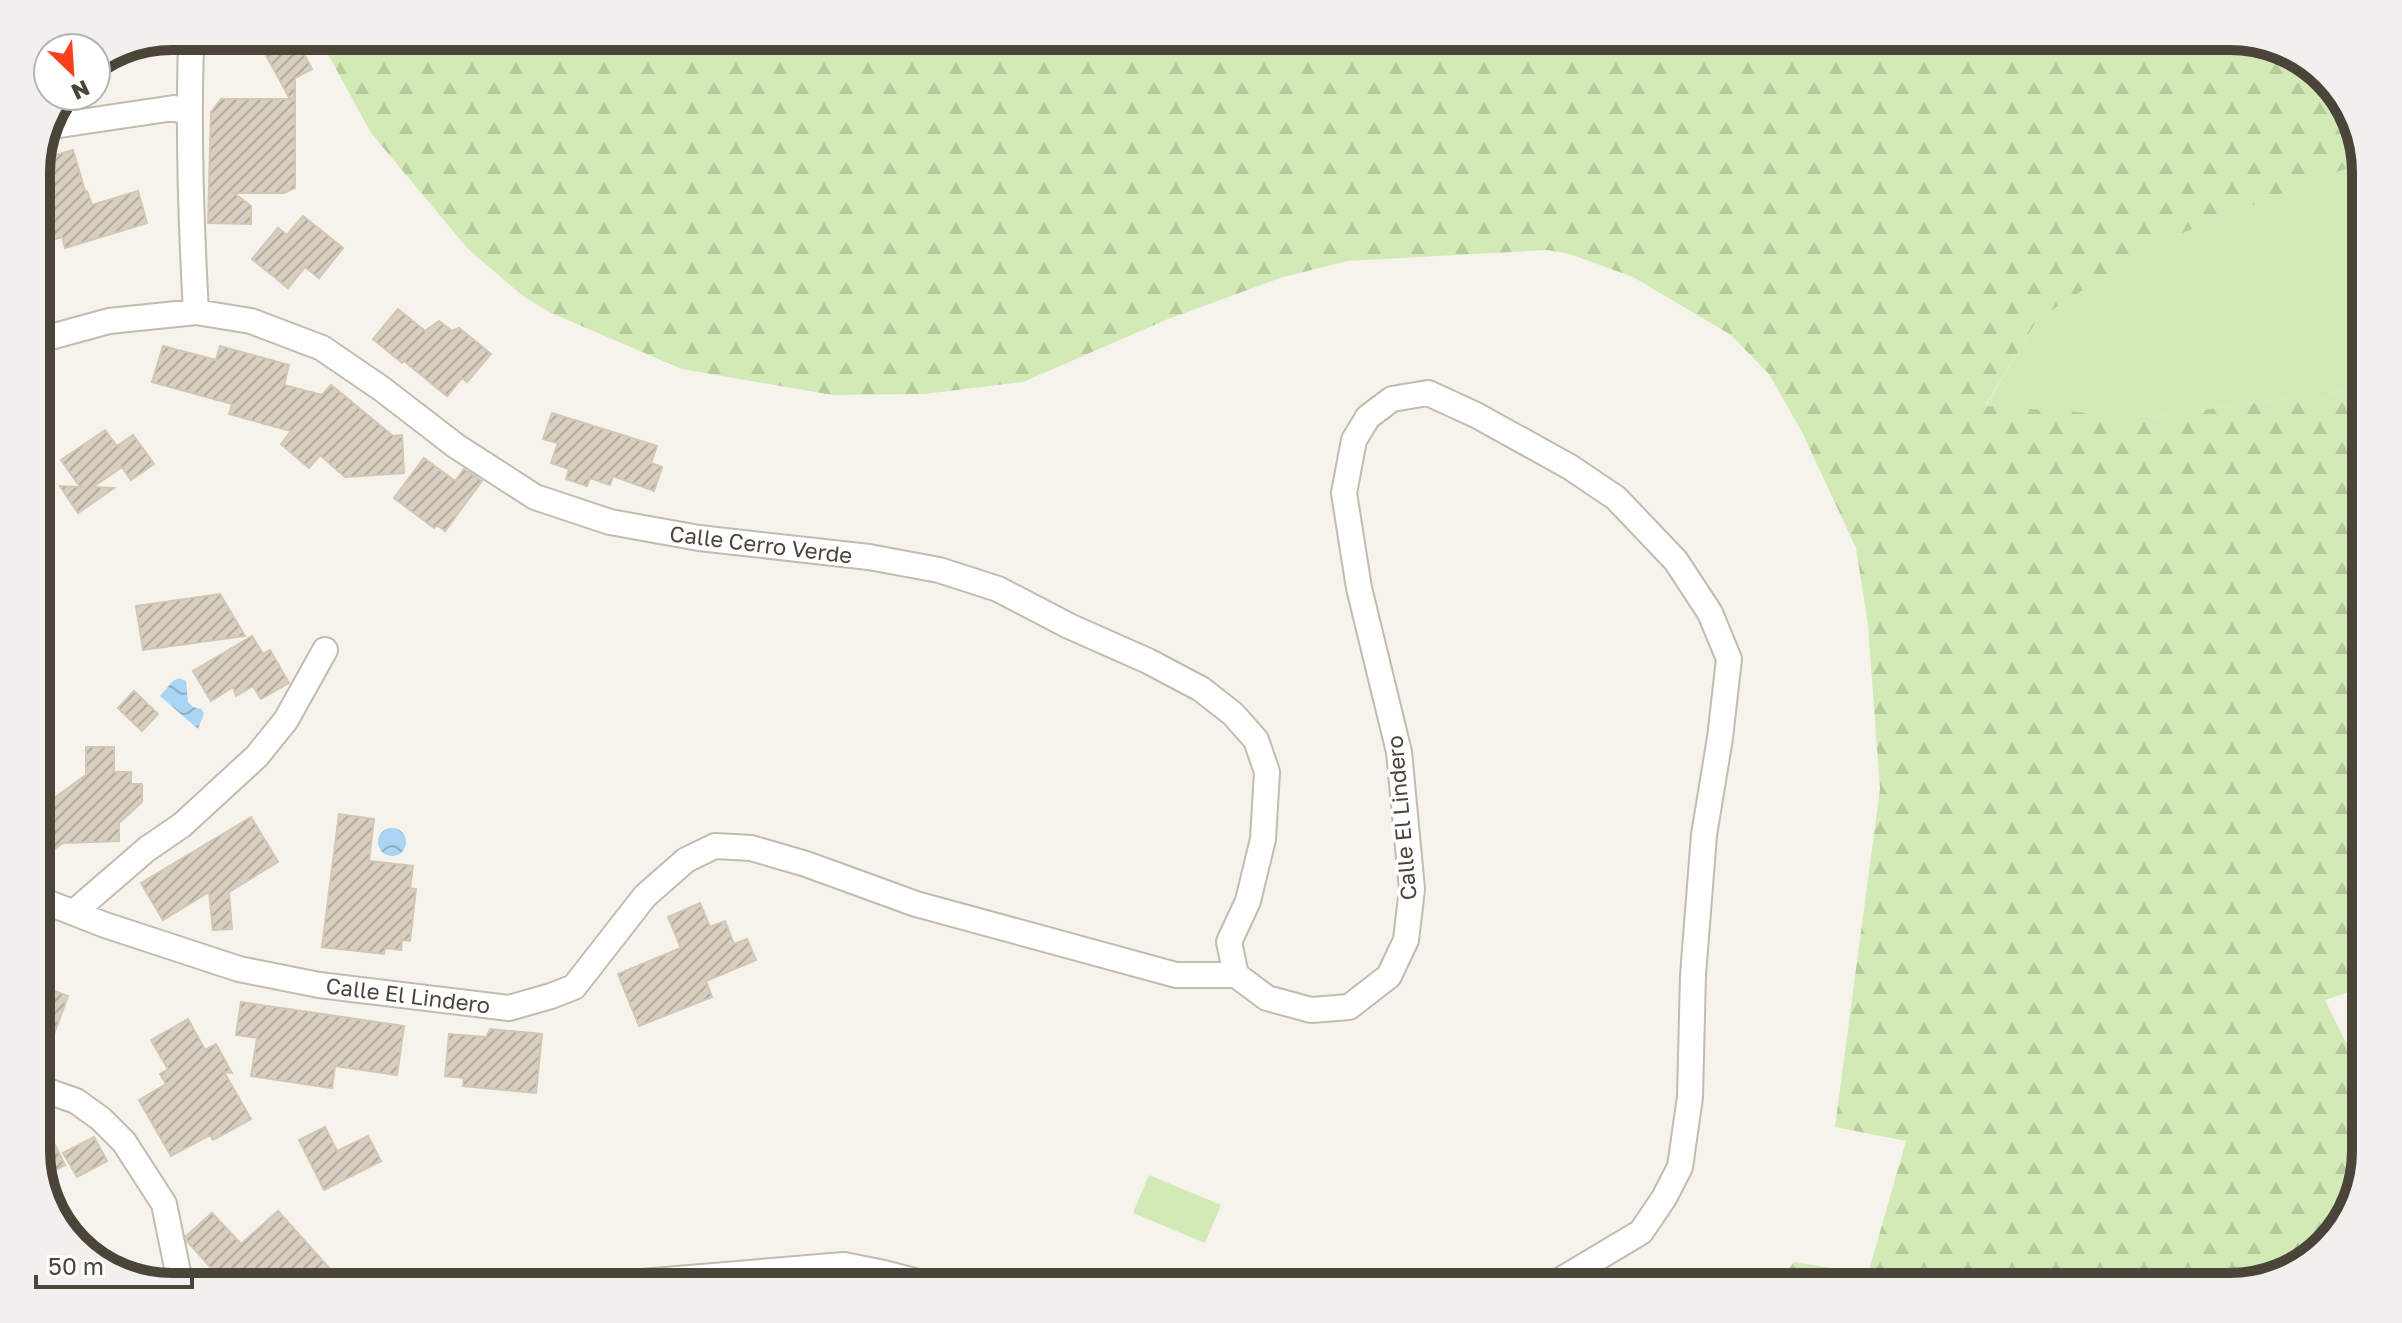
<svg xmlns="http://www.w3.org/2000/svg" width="2402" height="1323" font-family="'Golos Text',sans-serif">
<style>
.grass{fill:#d2eab5}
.forest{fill:url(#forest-firs)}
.water{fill:url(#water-waves)}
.building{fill:url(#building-hatch);stroke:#d3c7b4;stroke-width:2}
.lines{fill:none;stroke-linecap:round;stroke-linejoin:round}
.minor-casing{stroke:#c2bbae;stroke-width:28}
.minor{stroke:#fff;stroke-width:24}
.labels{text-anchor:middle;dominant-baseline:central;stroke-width:7;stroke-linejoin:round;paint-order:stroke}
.street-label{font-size:22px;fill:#4b4439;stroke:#fff}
.rim{fill:none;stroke:#4b4439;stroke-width:10}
</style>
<defs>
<pattern id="forest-firs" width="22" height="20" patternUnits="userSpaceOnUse" patternTransform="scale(2)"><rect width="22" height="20" fill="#d2eab5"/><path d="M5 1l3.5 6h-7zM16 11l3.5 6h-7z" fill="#b6ca9c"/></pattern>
<pattern id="water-waves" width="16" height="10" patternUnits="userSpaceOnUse" patternTransform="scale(2)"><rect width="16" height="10" fill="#a9d4f2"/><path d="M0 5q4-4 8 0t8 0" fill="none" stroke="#8caec5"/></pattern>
<pattern id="building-hatch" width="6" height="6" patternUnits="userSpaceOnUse" patternTransform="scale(2)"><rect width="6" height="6" fill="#d8cfc1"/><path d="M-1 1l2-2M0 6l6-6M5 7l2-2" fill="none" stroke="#b1aa9e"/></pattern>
</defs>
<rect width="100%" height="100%" fill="#f6f3ec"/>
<path class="grass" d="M2365 161 2366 388 2151 417 1985 407 2037 320 2152 245Z
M1149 1175 1221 1205 1205 1243 1133 1213Z"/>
<path class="forest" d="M2230 36 2297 54 2348 104 2365 161 2152 245 2037 320 1985 406 2151 417 2366 388V986L2325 1000 2366 1083V1151L2348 1218 2337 1229 2324 1233 2320 1246 2298 1269 2230 1287H1775L1794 1262 1868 1274 1906 1141 1835 1127 1880 789 1868 625 1856 548 1802 432 1769 374 1731 335 1633 277 1570 254 1547 250 1347 261 1280 278 1168 319 1023 382 924 394 832 395 682 369 551 313 523 296 468 249 371 133 323 45Z"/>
<path class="water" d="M179 678 186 681 188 702 193 707 201 709 204 713 198 729 160 696 173 681Z
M378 842a14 14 0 1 1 28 0a14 14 0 1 1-28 0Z"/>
<path class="building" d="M299 45 312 69 295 78V188L284 193H234L251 206V224L208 223 211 112 221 99H290L261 46Z
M73 150 85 191H87L92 205 138 191 147 223 65 248 62 237 36 245V164L38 160Z
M303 216 343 248 319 278 305 267 288 288 252 259 278 228 287 235Z
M398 309 425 331 439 321 452 331 459 328 491 354 467 382 462 378 447 396 404 361 402 363 373 339Z
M163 346 216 360 220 346 289 365 284 385 322 395 331 385 393 436 402 435 404 473 345 477 320 455 309 468 281 444 291 431 229 414 232 404 152 382Z
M552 413 657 446 651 463 662 467 654 491 613 476 610 485 590 478 587 486 566 479 569 469 551 463 558 443 543 439Z
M105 430 117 446 133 435 154 464 131 480 122 467 93 487 114 488 78 513 60 486 80 487 61 460Z
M424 458 455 481 464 469 482 481 445 531 437 525 434 528 394 498Z
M220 594 245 636 143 650 136 606Z
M252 636 263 654 270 650 289 683 261 699 253 686 236 696 233 687 211 701 193 671Z
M134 691 158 714 142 731 118 708Z
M86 747H114V772H131V784H142V802L119 823V841L63 843 36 862V811L86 775Z
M339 814 374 819 369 861 413 866 410 888 416 889 410 941 402 940 401 950 385 948 384 954 322 947Z
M251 817 278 862 229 892 232 929 213 930 209 892 163 920 141 883Z
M700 903 710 927 725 921 734 944 747 939 756 960 706 981 712 997 639 1026 618 974 681 948 668 917Z
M36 984 68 996 54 1034 36 1027Z
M241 1002 404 1026 397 1075 335 1066 332 1088 251 1076 257 1038 236 1035Z
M188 1019 205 1050 216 1044 232 1073 224 1072 251 1119 213 1140 210 1135 171 1156 139 1100 166 1084 160 1074 168 1069 151 1040Z
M490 1029 542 1034 536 1093 463 1086 464 1078 445 1076 449 1034 486 1037Z
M325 1127 337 1151 368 1136 381 1161 324 1190 299 1140Z
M94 1137 107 1161 77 1177 63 1153Z
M52 1139 65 1165 42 1177 36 1159V1147Z
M278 1211 330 1269 310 1287H196V1284L212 1269 187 1241 186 1236 212 1213 241 1244Z"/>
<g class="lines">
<defs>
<path id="minor" d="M191 46C188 135 191 223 196 312
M53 126 174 108 188 113
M36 341 109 321 196 312 251 321 322 348 382 389 456 446 535 497 610 522 699 538 869 557 939 570 998 589 1069 626 1148 661 1201 689 1233 714 1256 740 1267 772 1263 839 1248 901 1229 942 1236 975
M36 898 105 925 239 969 319 985 509 1008 551 996 574 987 645 896 686 860 715 846 751 848 806 864 916 904 1176 975H1236L1267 998 1311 1010 1349 1007 1389 976 1406 940 1412 889 1399 752 1359 588 1344 493 1354 440 1368 417 1392 399 1428 393 1476 415 1570 467 1616 498 1676 561 1710 613 1729 659 1720 738 1704 835 1693 975 1690 1097 1680 1167 1664 1198 1641 1232 1549 1287
M74 912 147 849 182 825 257 756 286 720 325 650
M36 1087 76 1101 101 1119 124 1142 164 1204 181 1287
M607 1287 629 1283 844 1265 884 1273 938 1287"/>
</defs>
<use href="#minor" class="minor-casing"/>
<use href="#minor" class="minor"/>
</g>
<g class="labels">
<g class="street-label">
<text transform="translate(761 544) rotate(7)">Calle Cerro Verde</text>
<text transform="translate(1401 818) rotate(-95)">Calle El Lindero</text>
<text transform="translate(408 995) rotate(7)">Calle El Lindero</text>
</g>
</g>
<path d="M0 0H2402V1323H0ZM172 50H2230A122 122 0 0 1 2352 172V1151A122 122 0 0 1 2230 1273H172A122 122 0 0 1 50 1151V172A122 122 0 0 1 172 50Z" fill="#f1f0ef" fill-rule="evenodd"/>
<path class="rim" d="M172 50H2230A122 122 0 0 1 2352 172V1151A122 122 0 0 1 2230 1273H172A122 122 0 0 1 50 1151V172A122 122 0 0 1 172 50Z"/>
<g transform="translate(72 72) rotate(155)"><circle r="38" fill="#ffffff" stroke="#b7b4b0" stroke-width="2"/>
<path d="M0-6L14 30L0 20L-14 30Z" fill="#fc3f1d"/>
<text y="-12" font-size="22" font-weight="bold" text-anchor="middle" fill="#4b4439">N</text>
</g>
<path d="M36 1275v12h156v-12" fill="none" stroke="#4b4439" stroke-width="4"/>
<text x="48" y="1275" font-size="24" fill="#4b4439" stroke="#ffffff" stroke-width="6" paint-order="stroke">50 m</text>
</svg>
